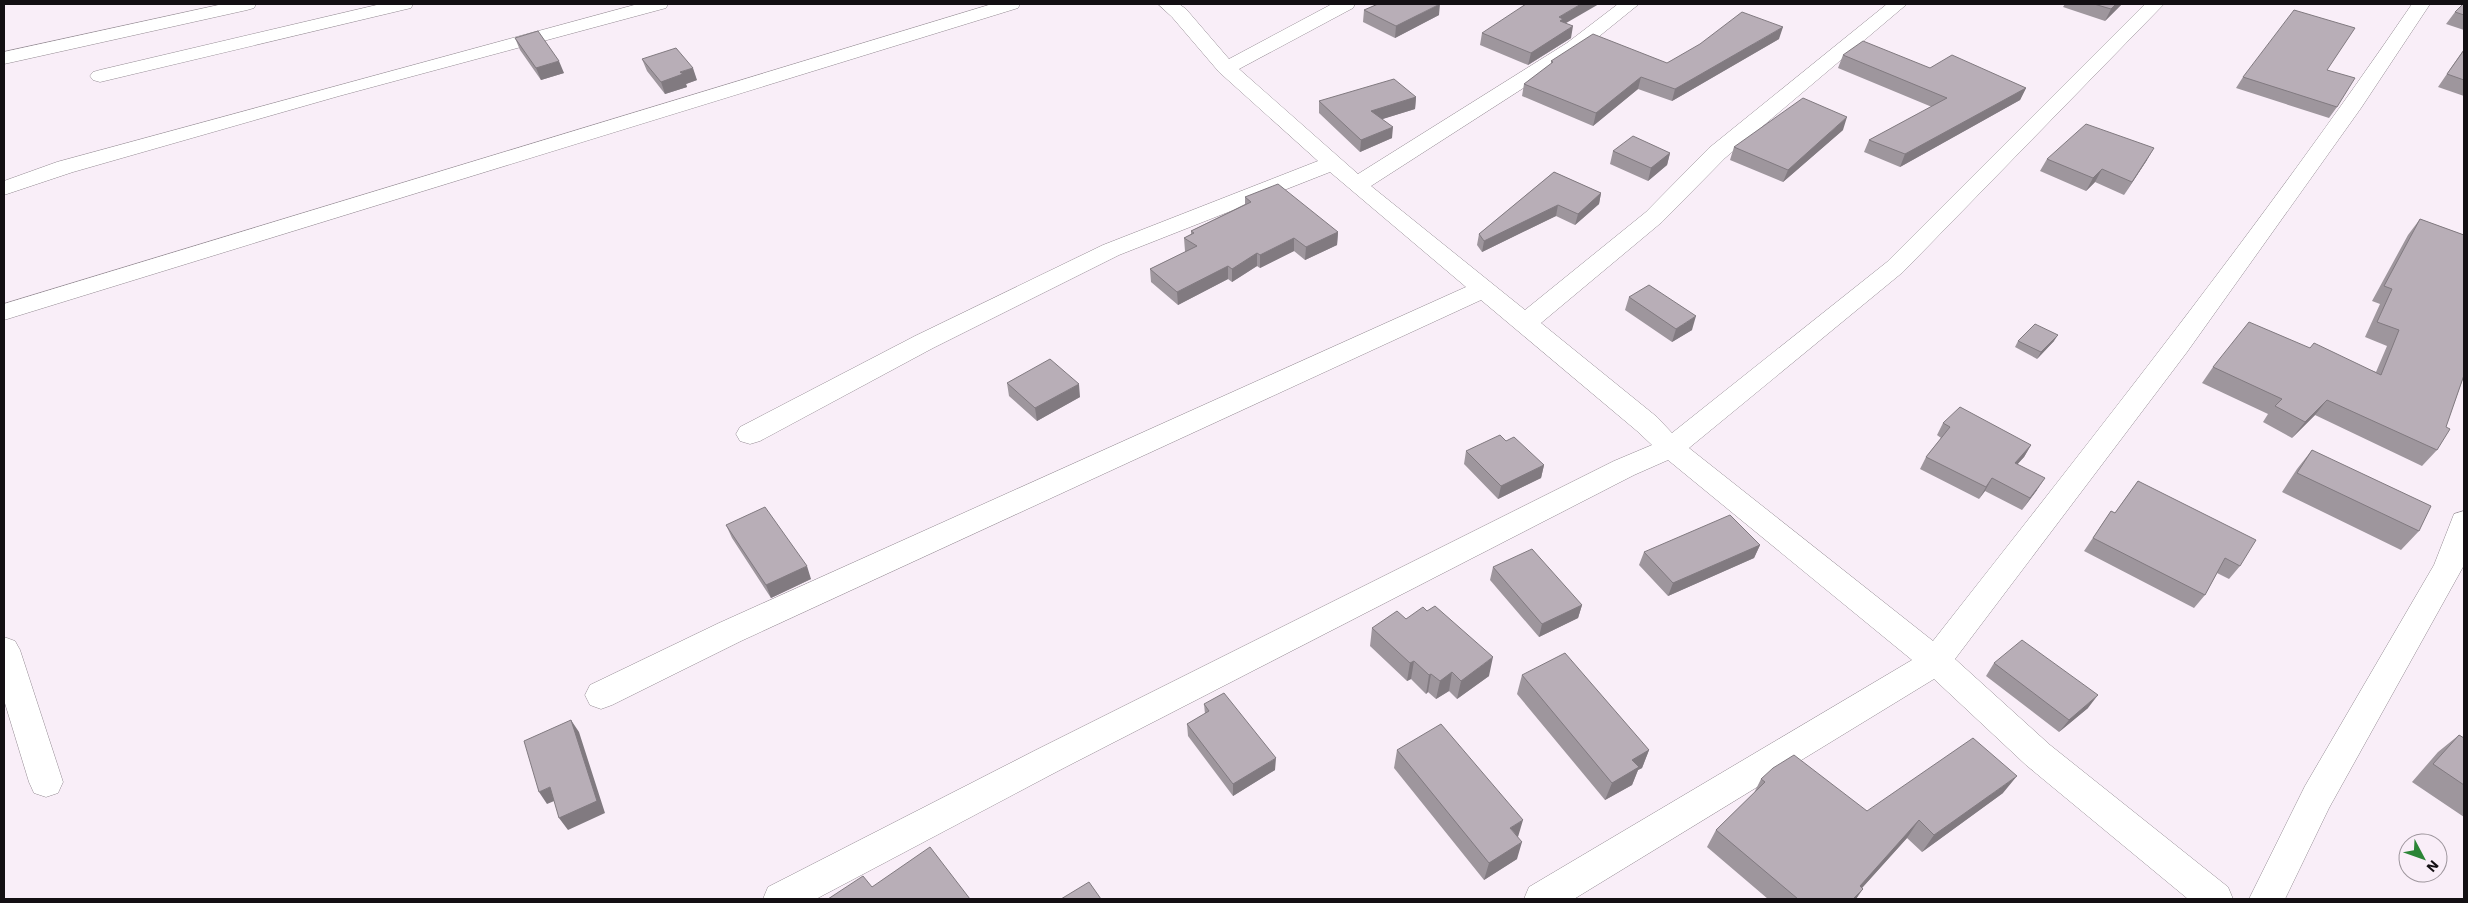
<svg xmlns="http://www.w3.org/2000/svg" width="2468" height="903" font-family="'Work Sans',sans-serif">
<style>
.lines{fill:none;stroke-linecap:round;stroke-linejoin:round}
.street-casing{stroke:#948b93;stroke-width:1}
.street{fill:#fff;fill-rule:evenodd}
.wall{fill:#9e969d}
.shaded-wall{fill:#817a80}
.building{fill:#b8aeb7;stroke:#817a80}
</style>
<rect width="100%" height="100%" fill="#f9eef8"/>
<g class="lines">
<defs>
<path id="street" d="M223 4H256L254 8 247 10 4 64V52Z
M381 4H413L411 8 100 82 93 80 90 76 93 72 100 70Z
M638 4H668L666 8 339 96 73 172 4 195V181L57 162Z
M992 4H1020L1018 8 4 320V304Z
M1158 4H1179L1186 9 1229 59 1332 4H1355L1353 8 1239 69 1358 174 1567 43 1618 4H1639L1581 51 1371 186 1525 310 1646 212 1709 148 1887 4H1907L1725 158 1662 222 1541 323 1657 417 1672 433 1887 262 2145 4H2164L1903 272 1689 448 1933 641C2097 432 2262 224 2412 4H2430L2361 108 2187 352 1955 659 2050 745 2228 887 2233 899H2188L2026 765 1934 679 1574 899H1524L1529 887 1912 660 1668 460 1634 475 1058 771 816 899H763L768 887 1034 751 1614 461 1652 445 1637 431 1481 300 741 641 612 705 601 709 590 705 585 695 590 685 719 623 1466 287 1330 172 1119 255 933 348 760 441 750 444 740 441 736 434 740 427 915 336 1103 245 1318 161 1219 72 1172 17Z
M2464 511 2463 567 2329 808 2285 899H2249L2305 786 2434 565 2454 514Z
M4 637 15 641 20 650 63 782 58 793 46 797 34 793 29 782 4 700Z"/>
</defs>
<use href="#street" class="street-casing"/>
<use href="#street" class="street"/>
</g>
<path class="wall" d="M2065 4H2122L2105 21 2063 7Z
M2464 4V30L2446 24 2455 12Z
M1364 10 1439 15 1395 38 1363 22Z
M1566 23 1571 38 1528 65 1480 45 1482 33Z
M515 38 564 73 541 80 520 50Z
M1779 39 1672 101 1638 89 1593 126 1522 96 1524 84 1551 64V61L1667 63Z
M2464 49V96L2438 87Z
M1843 55 1930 68 2026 88 2020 100 1900 167 1864 152 1869 140 1932 107 1838 68Z
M642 59 697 80 686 84 687 87 665 94 647 71Z
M2327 70 2337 107 2329 118 2236 88 2243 77Z
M1416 97 1415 109 1382 119 1392 138 1360 152 1319 113V101Z
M1843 130 1783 182 1730 160 1734 147Z
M1613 151 1670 153 1667 165 1648 181 1610 164Z
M2047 159 2147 160 2124 195 2095 182 2086 191 2040 171Z
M1554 172 1601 193 1599 204 1575 225 1556 216 1482 252 1477 245 1479 234Z
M1245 197 1338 232 1337 245 1305 260 1294 251 1260 268 1257 266 1232 282 1228 279 1178 305 1151 282 1150 269 1185 252V251L1184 238 1191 234V231L1245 204Z
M2420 219 2464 235V376L2437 450 2422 466 2315 415 2292 438 2263 422 2268 414 2202 383 2213 367 2310 348 2376 372 2387 346 2365 337 2380 304 2372 301 2408 235Z
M1629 297 1692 330 1672 342 1625 310Z
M2018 341H2054L2037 359 2015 347Z
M1007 383 1080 397 1037 421 1009 396Z
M1943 423 2031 445 2024 457 2017 464 2037 490 2022 510 1985 491 1979 499 1920 469 1926 457 1941 438 1937 435Z
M1506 441 1544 465 1541 478 1498 499 1464 464 1466 451Z
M2312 450 2419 531 2401 550 2282 492 2297 469Z
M2138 481 2240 566 2229 579 2217 573 2205 595 2194 608 2084 551 2111 511 2115 513Z
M726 525 811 579 771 598 732 538Z
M1760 545 1754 558 1668 596 1639 565 1644 552Z
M1493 567 1582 605 1578 618 1539 637 1490 580Z
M1406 619 1489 676 1457 699 1449 691 1436 699 1428 692 1426 694 1411 679 1407 681 1370 646 1372 628Z
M1994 663 2088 708 2059 732 1986 676Z
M1522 675 1649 750 1642 768 1638 770 1632 785 1605 800 1517 694Z
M1204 704 1275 770 1233 796 1188 736 1187 724 1205 714Z
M2459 735 2464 738V817L2412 782 2438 752Z
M1397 750 1518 836 1517 859 1484 880 1394 768Z
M1761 779 1867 811 2003 793 1922 852 1907 838 1862 888 1856 899H1768L1707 847 1716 830 1754 793Z"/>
<path class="shaded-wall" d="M1440 4 1439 15 1395 38 1396 26Z
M1581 4H1599L1561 26 1559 17Z
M2116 4H2122L2105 21 2111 9Z
M1573 26 1571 38 1528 65 1531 53Z
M1783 27 1779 39 1672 101 1675 89Z
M559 61 564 73 541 80 536 68Z
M693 68 697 80 686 84 687 87 665 94 661 82 680 72Z
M1641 77 1638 89 1593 126 1596 113Z
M2026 88 2020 100 1900 167 1905 154Z
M1416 97 1415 109 1370 123 1371 111Z
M1847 117 1843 130 1783 182 1788 170Z
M1393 127 1392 138 1360 152 1361 140Z
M2154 148 2147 160 2124 195 2132 182Z
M1670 153 1667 165 1648 181 1651 168Z
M2102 169 2095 182 2086 191 2093 178Z
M1601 193 1599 204 1575 225 1578 214Z
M1558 205 1556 216 1482 252 1484 241Z
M1338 232 1337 245 1305 260 1306 247Z
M1294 238V251L1260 268V255Z
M1257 253V266L1232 282V269Z
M1228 266V279L1178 305 1177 292Z
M1696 316 1692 330 1672 342 1676 329Z
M2058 335 2054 341 2037 359 2041 352Z
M1079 384 1080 397 1037 421 1035 408Z
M2327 400 2315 415 2292 438 2305 422Z
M2031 445 2024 457 2008 475 2015 463Z
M1544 465 1541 478 1498 499 1501 486Z
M1992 478 1985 491 1979 499 1986 487Z
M2045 478 2037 490 2022 510 2030 498Z
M1760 545 1754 558 1668 596 1673 583Z
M807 566 811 579 771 598 766 585Z
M1582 605 1578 618 1539 637 1542 624Z
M1493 657 1489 676 1457 699 1461 681Z
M1414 661 1411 679 1407 681 1410 663Z
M1452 672 1449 691 1436 699 1440 681Z
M1431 674 1428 692 1426 694 1429 675Z
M2098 695 2088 708 2059 732 2069 720Z
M571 720 579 732 605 813 568 830 559 818Z
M1649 750 1642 768 1638 770 1632 785 1605 800 1612 783 1632 760Z
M1276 758 1275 770 1233 796V784Z
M2017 776 2003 793 1922 852 1934 835Z
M550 787 559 799 547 804 539 792Z
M1523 820 1518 837 1510 828Z
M1919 820 1907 838 1852 899 1860 886Z
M1522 842 1517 859 1484 880 1489 863Z
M1863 889 1856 899H1853Z"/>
<path class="building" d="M1378 4H1440L1396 26 1364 10Z
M1526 4H1581L1559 17 1563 19 1560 21 1573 26 1531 53 1482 33Z
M2094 4H2116L2111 9Z
M2463 4H2464V15L2455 12Z
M2294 10 2355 28 2327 70 2355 78 2337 107 2243 77Z
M1742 12 1783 27 1675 89 1641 77 1596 113 1524 84 1553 62 1551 61 1593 34 1667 63 1700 44Z
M538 31 559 61 536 68 515 38Z
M1863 41 1930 68 1952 55 2026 88 1905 154 1869 140 1947 98 1843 55Z
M676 48 693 68 680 72 683 74 661 82 642 59Z
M2464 50V80L2447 74Z
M1394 79 1416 97 1371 111 1393 127 1361 140 1319 101Z
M1803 98 1847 117 1788 170 1734 147Z
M2086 124 2154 148 2132 182 2102 169 2093 178 2047 159Z
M1633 136 1670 153 1651 168 1613 151Z
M1554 172 1601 193 1578 214 1558 205 1484 241 1479 234Z
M1278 184 1338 232 1306 247 1294 238 1260 255 1257 253 1232 269 1228 266 1177 292 1150 269 1197 246 1184 238 1194 233 1191 231 1251 202 1245 197Z
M2420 219 2464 235V375L2446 427 2450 429 2437 450 2327 400 2305 422 2275 406 2282 399 2213 367 2249 322 2310 348 2314 343 2381 375 2399 330 2377 322 2392 289 2384 286Z
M1649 285 1696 316 1676 329 1629 297Z
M2035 324 2058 335 2041 352 2018 341Z
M1050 359 1079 384 1035 408 1007 383Z
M1960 407 2031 445 2015 463 2045 478 2030 498 1992 478 1986 487 1926 457 1950 427 1943 423Z
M1500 435 1506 441 1514 437 1544 465 1501 486 1466 451Z
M2312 450 2431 506 2419 531 2297 473Z
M2138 481 2256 540 2240 566 2225 558 2205 595 2093 538 2111 511 2115 513Z
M765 507 807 566 766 585 726 525Z
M1730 515 1760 545 1673 583 1644 552Z
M1532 549 1582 605 1542 624 1493 567Z
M1435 606 1493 657 1461 681 1452 672 1440 681 1431 674 1429 675 1414 661 1410 663 1372 628 1397 611 1406 619 1423 607 1427 611Z
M2022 640 2098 695 2069 720 1994 663Z
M1565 653 1649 750 1632 760 1639 767 1612 783 1522 675Z
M1224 693 1276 758 1233 784 1187 724 1209 711 1204 704Z
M571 720 597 801 559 818 550 787 539 792 524 741Z
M1441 724 1523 820 1510 828 1522 842 1489 863 1397 750Z
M2459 735 2464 738V785L2433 764Z
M1973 738 2017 776 1934 835 1919 820 1860 886 1863 889 1853 899H1798L1716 830 1765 782 1761 779 1773 768 1794 755 1867 811Z
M930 847 970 899H828L863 876 872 887Z
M1089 882 1101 899H1061Z"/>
<rect width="2468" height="903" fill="none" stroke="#130f13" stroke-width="10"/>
<g transform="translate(2423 858) rotate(131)"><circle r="24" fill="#f9eef8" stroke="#9d959c"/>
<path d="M0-4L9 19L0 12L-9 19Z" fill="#2b8536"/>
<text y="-8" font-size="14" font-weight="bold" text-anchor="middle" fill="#130f13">N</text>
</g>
</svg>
